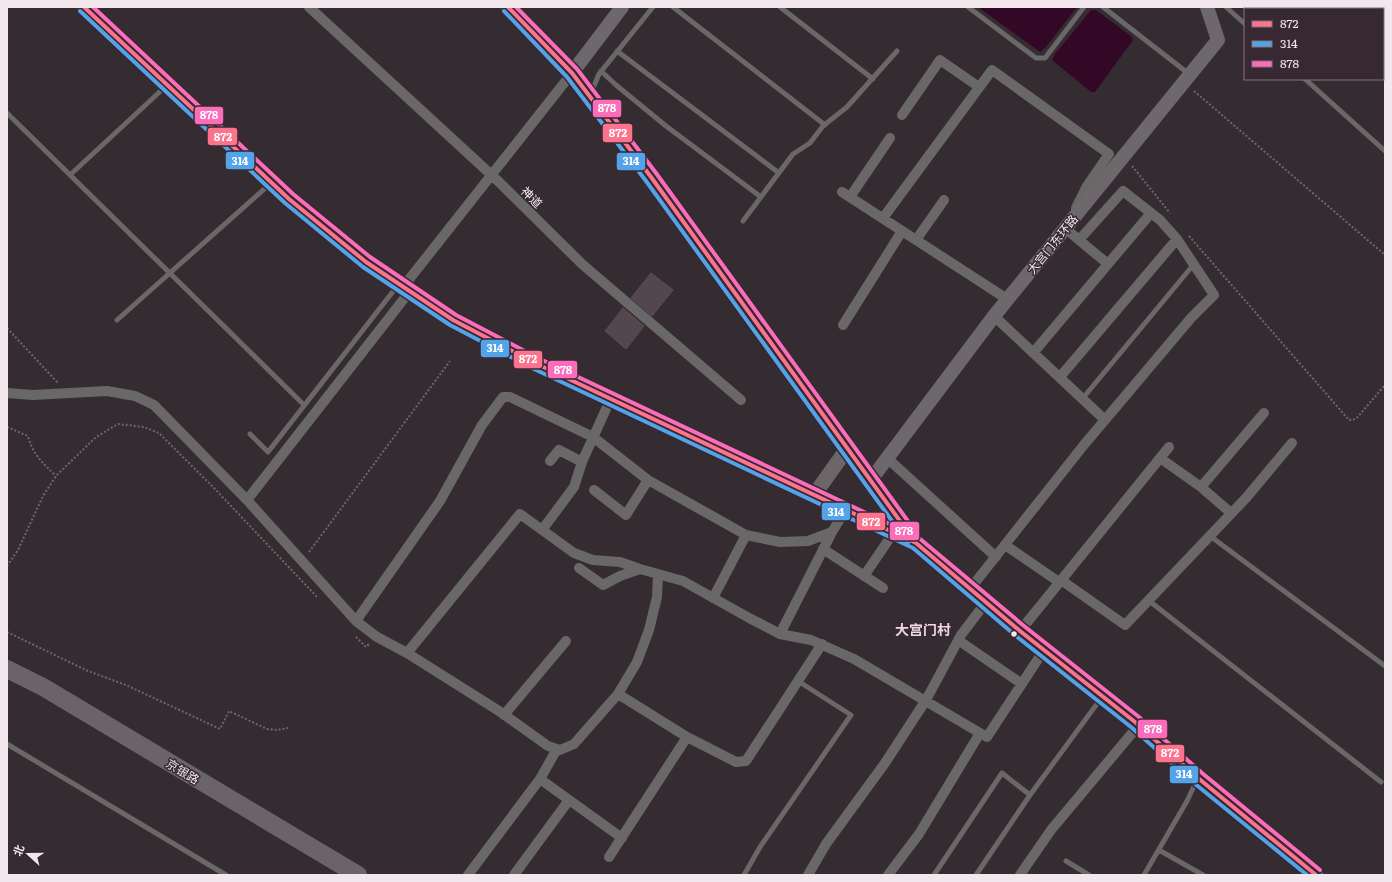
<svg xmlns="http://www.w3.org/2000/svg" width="1392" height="882" font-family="Literata,'Noto Sans SC',serif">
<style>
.water{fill:#330726}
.building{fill:#53464f;stroke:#565054}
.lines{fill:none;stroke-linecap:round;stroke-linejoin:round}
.path{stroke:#6c686a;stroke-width:2;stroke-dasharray:2 2;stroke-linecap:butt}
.lane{stroke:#6a6768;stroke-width:5}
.street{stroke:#6a6768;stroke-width:10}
.secondary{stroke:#6d686b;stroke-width:14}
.primary{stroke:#6b6769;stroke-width:15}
.highway{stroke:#6a6367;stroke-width:18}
.bus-1-casing{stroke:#382832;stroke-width:7}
.bus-2-casing{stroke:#382832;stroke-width:7}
.bus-3-casing{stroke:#382832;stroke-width:7}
.bus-1{stroke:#fc738d;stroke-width:4}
.bus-2{stroke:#53a3e8;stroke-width:4}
.bus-3{stroke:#fb6dba;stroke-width:4}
.bus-dot{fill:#f2e7ed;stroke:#382832;stroke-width:1.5}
.labels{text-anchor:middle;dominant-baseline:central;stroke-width:3;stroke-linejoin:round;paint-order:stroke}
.street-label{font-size:12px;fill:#f2e7ed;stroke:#382832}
.quarter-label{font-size:14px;font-weight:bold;fill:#edd7e4;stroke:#382832}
.line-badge{stroke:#382832;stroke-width:1.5}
.badge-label{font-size:11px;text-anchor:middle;font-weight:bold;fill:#fff}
</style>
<rect width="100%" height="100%" fill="#342c31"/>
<path class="water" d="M978 7H1077L1046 47 1040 52Z
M1091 10H1096L1131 36 1133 40 1095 92H1091L1052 60 1055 54Z"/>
<path class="building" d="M651 273 673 290 652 316 631 298Z
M623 308 644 326 626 349 605 331Z"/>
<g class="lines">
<path class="path" d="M1194 91 1385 255
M1132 166 1170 213
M1189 236 1349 420 1356 419 1385 385
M7 328 58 383
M7 427 28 436C33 455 42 462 56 476
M309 552 450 361
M7 566 18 550 43 496 56 476 96 437 118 424 144 427 159 433 214 488 318 598
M7 632 88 671 126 685 220 729 229 711 267 729 277 730 288 728
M356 637 366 647 369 644"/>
<path class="lane" d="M673 7 825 125
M780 7 873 79
M968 7 1036 58H1045L1084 7
M1103 7 1189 74
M1226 7 1245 24
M617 51 779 173
M601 71 616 85 666 126 761 197
M1305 79 1385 151
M591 93 599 74 653 7
M7 113 304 405
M70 175 166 86
M743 221 793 154 810 143 823 126 847 107 897 51
M117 320 271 183
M1083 398 1194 264
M250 434 268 452 398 285
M1210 536 1385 666
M1148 600 1381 782
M7 744 226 875
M1159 850 1203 875
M1066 861 1089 875
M744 875 760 847 851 715 798 681
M934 875 1002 773 1030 795 1102 697
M976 875 1030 795
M1144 875 1187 801 1197 780"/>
<path class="street" d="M309 7 498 181 582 264 741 400
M902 115 940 60 979 87
M842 192 1007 299
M850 197 890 138
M883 218 992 70 1109 154 1087 186 1076 208
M916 240 944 200
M1079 240 1108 264
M403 287 572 73
M994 316 1105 420
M843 325 902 231
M1033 353 1151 213
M1060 377 1177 239
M7 393 33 395 107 391 135 396 154 405 247 500 356 621
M887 458 996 557
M1160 458 1201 487 1231 513
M550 461 559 450 582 462 611 398
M1201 487 1264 413
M594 490 626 515 648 480
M247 500 410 291
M542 530 574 487 582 462
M1005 545 1059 582
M823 549 883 588
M579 568 603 585 620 576 640 569
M658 574 657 597 649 630 637 662 618 694 574 744 560 750 548 746 499 711 407 653 377 637 356 621 440 501 482 425 503 397H510L593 437 648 480 746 535 780 542 808 541 832 532 846 509
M864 576 894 532
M1061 580 1125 625 1246 498 1292 443
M970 589 1083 446 1191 318 1214 295 1177 239 1160 220 1123 191 1079 240 1065 228 1068 222
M713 598 746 535
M1020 631 1169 447
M780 634 832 532
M958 640 1022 684
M407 653 520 514 574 553 593 560 620 562 640 569 683 581 751 619 780 634 811 640 854 659 980 733
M618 694 687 737 736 762 746 761 822 644
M504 715 566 641
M557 749 540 779 622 838
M609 857 687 737
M468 875 540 779
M514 875 569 800
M808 875 826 844 885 763 926 700 961 635 986 602
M888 875 919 834 980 733 987 737 1044 650
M1020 875 1051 830 1138 726"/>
<path class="secondary" d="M572 73 622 7
M870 481 994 316 1218 40 1207 7"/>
<path class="primary" d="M84 7 289 199 366 262 453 320 537 364 913 541
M508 7 572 73 651 177 916 543 1020 631 1135 722 1198 778 1316 875
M814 495 847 449"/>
<path class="highway" d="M7 669 43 687 358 875"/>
<defs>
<path id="bus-1" d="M84 7 289 199 366 262 453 320 537 364 916 543 1020 631 1135 722 1198 778 1316 875
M508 7 572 73 651 177 913 539"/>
<path id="bus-2" d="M80 11 285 203 363 267 450 325 534 369 913 548 1016 636 1131 727 1194 783 1307 875
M504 11 567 77 646 181 908 543"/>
<path id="bus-3" d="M93 7 293 194 370 257 456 315 540 359 919 538 1024 626 1139 717 1202 773 1320 870
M516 7 577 69 656 173 918 535"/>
</defs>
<use href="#bus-1" class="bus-1-casing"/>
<use href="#bus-2" class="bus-2-casing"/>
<use href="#bus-3" class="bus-3-casing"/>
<use href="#bus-1" class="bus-1"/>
<use href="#bus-2" class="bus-2"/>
<use href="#bus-3" class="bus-3"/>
</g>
<circle class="bus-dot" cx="1014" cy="634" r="3.5"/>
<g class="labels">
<g class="street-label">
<text transform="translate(532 197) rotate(45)">神道</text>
<text transform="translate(1052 244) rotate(-51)">大宫门东环路</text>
<text transform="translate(183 771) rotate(31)">京银路</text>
</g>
<g class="quarter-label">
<text x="923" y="629">大宫门村</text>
</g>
</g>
<g class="line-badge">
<rect x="592" y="99" width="30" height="19" rx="4" fill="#fb6dba"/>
<rect x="194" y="106" width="30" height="19" rx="4" fill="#fb6dba"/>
<rect x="602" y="123" width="31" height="20" rx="4" fill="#fc738d"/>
<rect x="207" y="127" width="31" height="19" rx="4" fill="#fc738d"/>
<rect x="225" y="151" width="30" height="19" rx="4" fill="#53a3e8"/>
<rect x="616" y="152" width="30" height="19" rx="4" fill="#53a3e8"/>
<rect x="480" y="339" width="30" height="19" rx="4" fill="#53a3e8"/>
<rect x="513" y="350" width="30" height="19" rx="4" fill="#fc738d"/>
<rect x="547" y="360" width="31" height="19" rx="4" fill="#fb6dba"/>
<rect x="821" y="502" width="30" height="19" rx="4" fill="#53a3e8"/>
<rect x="856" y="512" width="30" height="19" rx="4" fill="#fc738d"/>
<rect x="889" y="521" width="31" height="20" rx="4" fill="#fb6dba"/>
<rect x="1137" y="719" width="31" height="20" rx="4" fill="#fb6dba"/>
<rect x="1155" y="744" width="30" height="19" rx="4" fill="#fc738d"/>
<rect x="1169" y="765" width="30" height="19" rx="4" fill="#53a3e8"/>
</g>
<g class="badge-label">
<text x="607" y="112">878</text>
<text x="209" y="119">878</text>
<text x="618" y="137">872</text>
<text x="223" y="141">872</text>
<text x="240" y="165">314</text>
<text x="631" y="165">314</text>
<text x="495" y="352">314</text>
<text x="528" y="363">872</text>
<text x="563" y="374">878</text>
<text x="836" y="516">314</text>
<text x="871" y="526">872</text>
<text x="904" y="535">878</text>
<text x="1153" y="733">878</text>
<text x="1170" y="757">872</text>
<text x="1184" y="778">314</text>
</g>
<rect width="1392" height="882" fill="none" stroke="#f2e7ed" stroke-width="16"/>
<rect x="1244" y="8" width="140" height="72" fill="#382832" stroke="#82747d"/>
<rect x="1252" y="21" width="20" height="6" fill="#fc738d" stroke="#82747d"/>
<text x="1280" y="28" font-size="12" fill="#f2e7ed">872</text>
<rect x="1252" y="41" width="20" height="6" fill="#53a3e8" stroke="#82747d"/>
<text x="1280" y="48" font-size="12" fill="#f2e7ed">314</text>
<rect x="1252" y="61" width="20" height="6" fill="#fb6dba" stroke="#82747d"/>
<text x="1280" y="68" font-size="12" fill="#f2e7ed">878</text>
<g transform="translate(28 854) rotate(291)" stroke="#382832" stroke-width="3" paint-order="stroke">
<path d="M0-3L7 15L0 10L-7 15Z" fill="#f2e7ed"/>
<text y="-6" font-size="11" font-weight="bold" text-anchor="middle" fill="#f2e7ed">北</text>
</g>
</svg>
